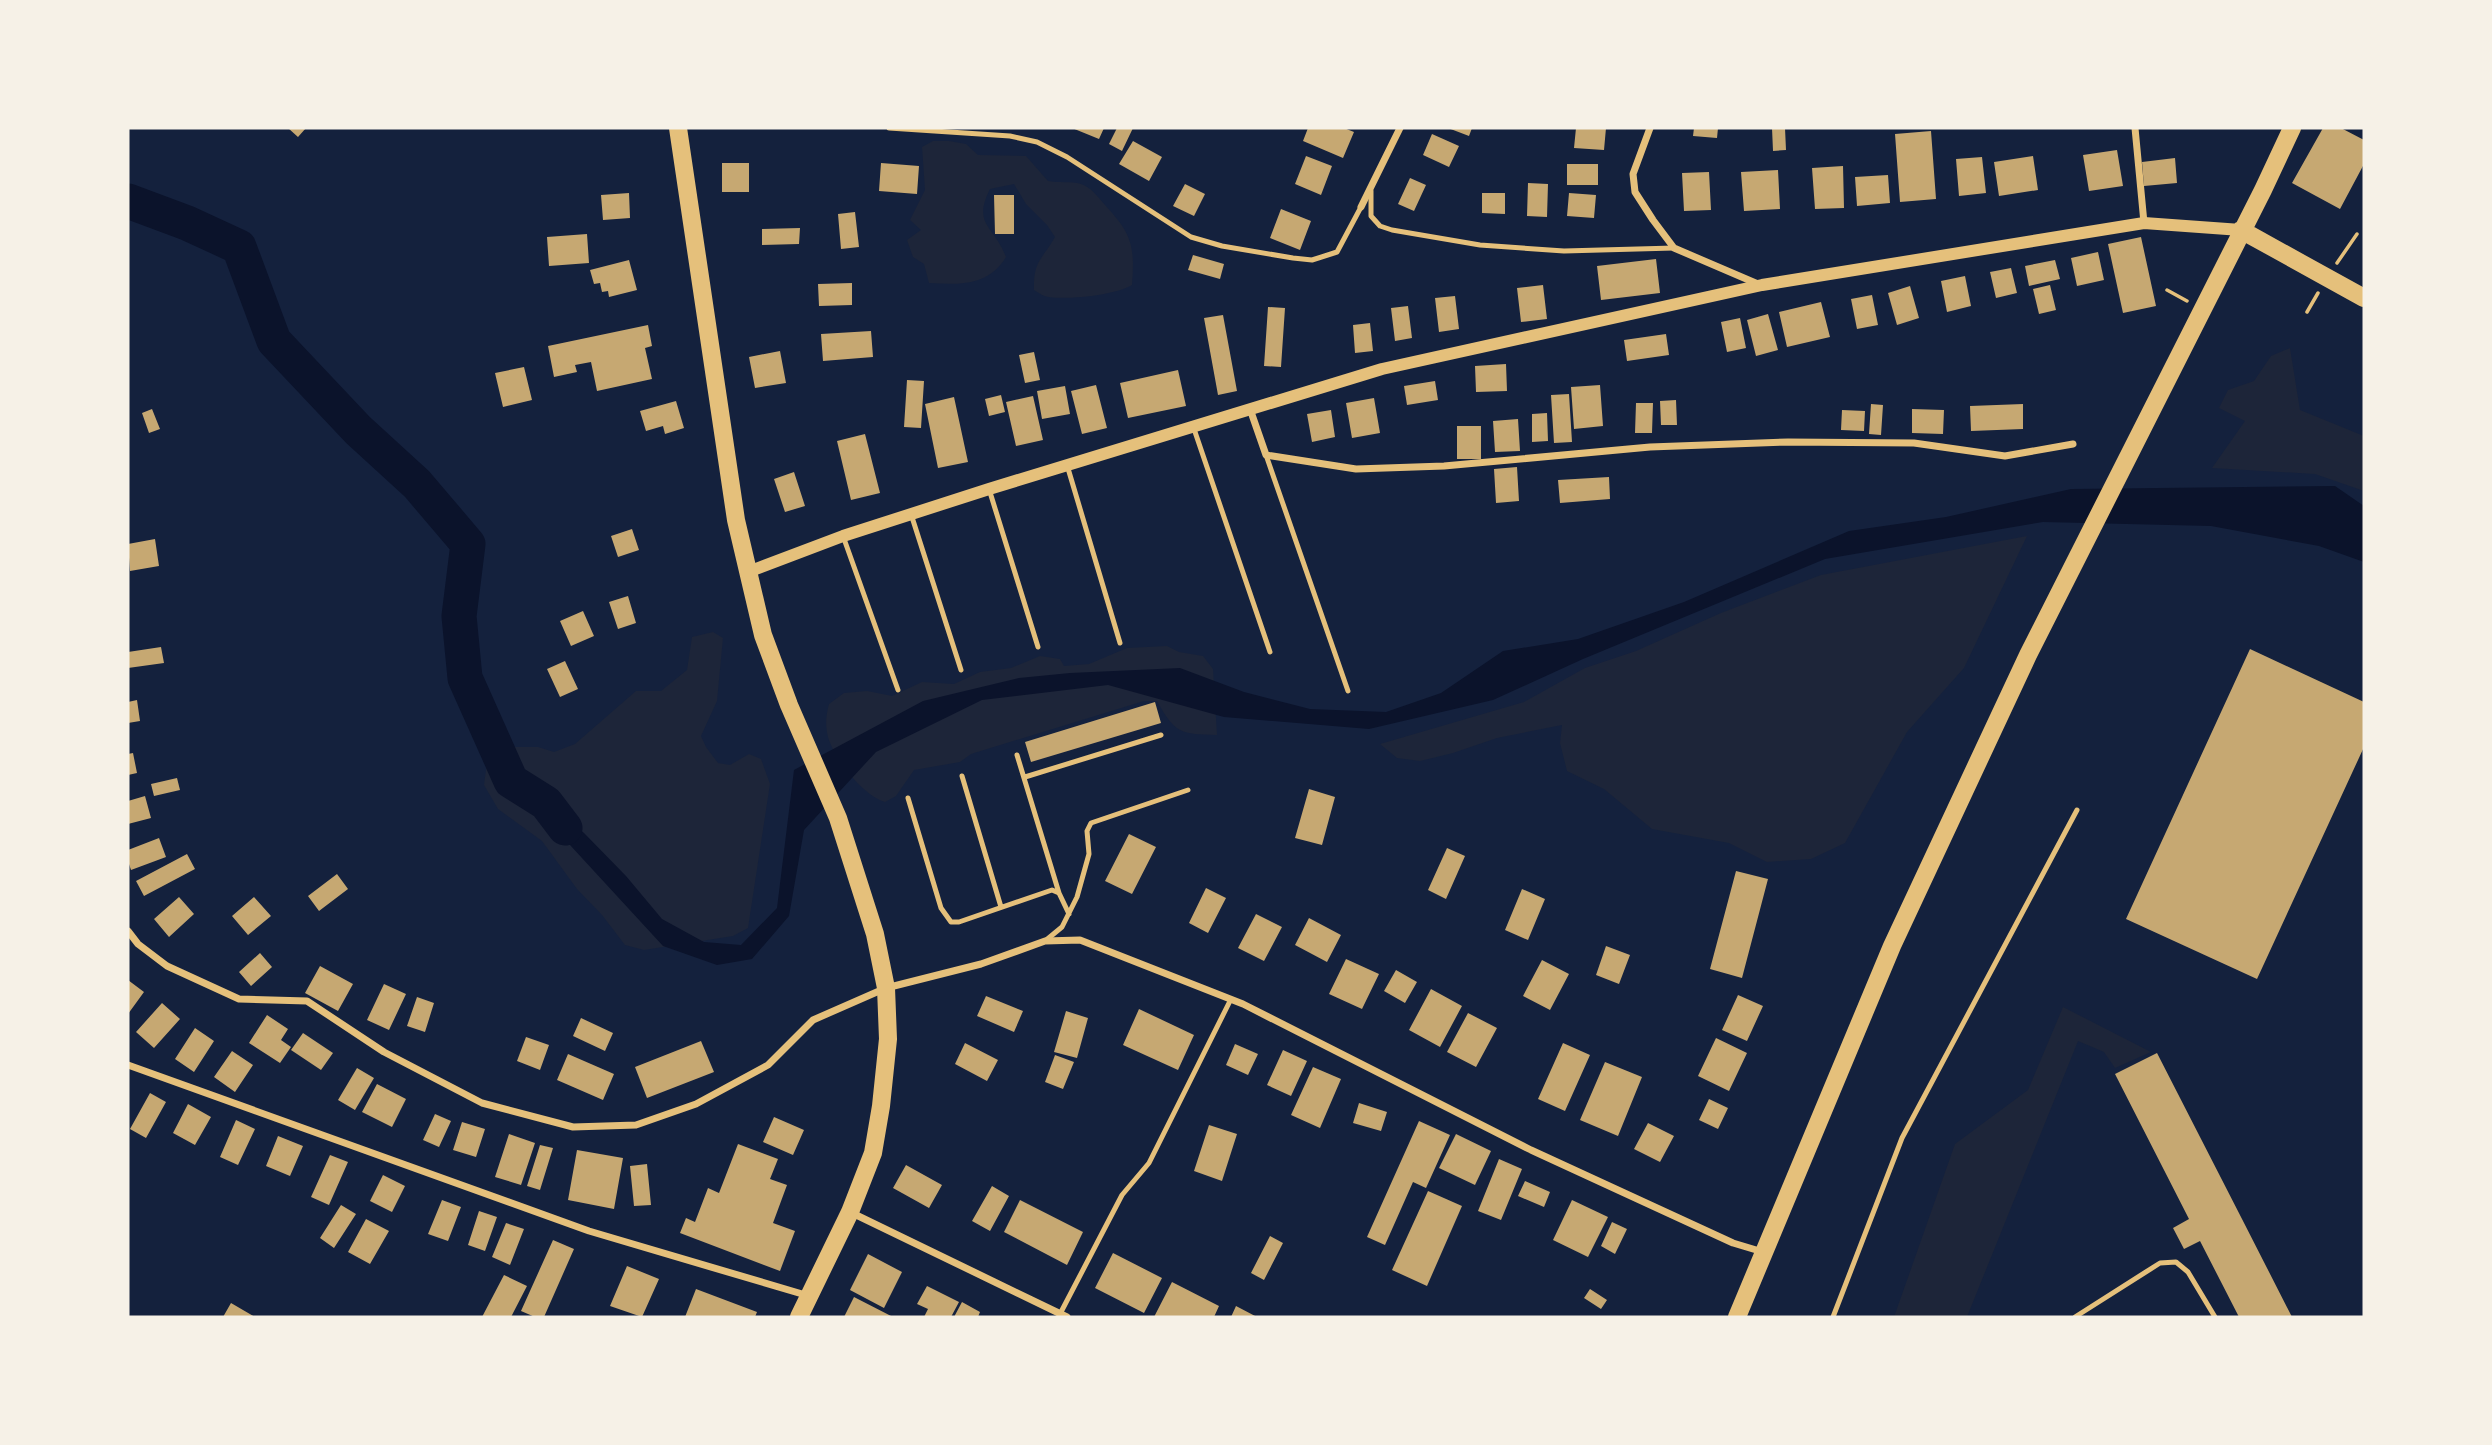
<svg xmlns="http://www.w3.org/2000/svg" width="2492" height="1445" font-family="'Golos Text',sans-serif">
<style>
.green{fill:#1d2539}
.water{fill:#0b132b}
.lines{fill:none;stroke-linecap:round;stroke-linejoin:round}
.river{stroke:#0b132b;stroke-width:35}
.building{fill:#c6a872}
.path{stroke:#e5c07b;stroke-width:3.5}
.service{stroke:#e5c07b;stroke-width:5}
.minor{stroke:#e5c07b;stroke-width:7}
.tertiary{stroke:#e5c07b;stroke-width:12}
.primary{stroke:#e5c07b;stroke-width:18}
</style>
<rect width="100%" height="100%" fill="#14213d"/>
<path class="green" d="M933 141H949L966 144 978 155 1026 156 1048 181C1058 183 1071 181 1081 184 1091 187 1098 197 1105 205 1132 234 1135 246 1132 285 1116 295 1069 300 1049 297 1044 297 1039 293 1034 290 1033 261 1042 260 1055 237L1047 225 1026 204 1014 184 990 189C972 225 994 225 1006 257 989 286 959 285 929 283L924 264 913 257 907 240 921 230 910 220 925 190 922 147Z
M2290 348 2300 410 2364 436V491L2315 474 2212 468 2245 421 2219 408 2228 390 2254 381 2271 356Z
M2027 536 1964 668 1907 732 1845 843 1811 859 1767 862 1729 843 1652 829 1604 789 1567 771 1560 743 1562 725 1497 738 1453 753 1420 761 1397 758 1380 744 1524 702 1585 668 1636 651 1721 613 1821 575Z
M713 632 723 638 717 701 701 736 706 747 718 763 730 765 749 754 761 759 770 784 748 928 733 936 644 950 625 945 602 915 577 889 542 841 498 809 484 785 487 762 514 747H538L554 752 575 744 636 691H661L687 670 692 637Z
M1167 646 1179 652 1203 656 1213 669 1217 735C1181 734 1175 734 1157 701H1144L971 754 960 762 914 770 896 796 885 802C863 796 834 758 828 737 825 725 826 715 829 704L844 693 867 691 892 696 922 682 954 684 980 672 1011 668 1040 656 1060 659 1064 666 1089 664 1127 648Z
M2063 1007 2151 1052 2115 1068 2104 1052 2078 1041 1967 1317H1894L1955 1144 2028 1090Z"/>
<path class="water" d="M2335 486 2364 506V562L2319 546 2211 526 2043 522 1825 559 1583 659 1493 700 1369 729 1224 717 1108 685 982 700 876 752 804 830 789 916 752 959 717 965 663 946 570 845 526 805 536 791 584 833 626 876 662 919 704 942 741 945 777 908 794 770 923 701 1019 678 1070 673 1180 668 1244 692 1310 709 1386 712 1441 693 1503 651 1578 639 1684 602 1849 531 1946 517 2071 489Z"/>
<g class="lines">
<path class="river" d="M128 201 187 223 239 247 274 341 358 430 417 484 468 544 459 616 465 678 511 781 546 803 565 828"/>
</g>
<path class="building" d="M288 128H306L298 137Z
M1072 128H1104L1099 139Z
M1117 128H1133L1122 151 1109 144Z
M1308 128H1344L1354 132 1343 158 1303 141Z
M1448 128H1472L1469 136Z
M1576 128H1606L1604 150 1574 148Z
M1694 128H1718L1717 138 1693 136Z
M1772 128H1785L1786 150 1773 151Z
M2323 128H2341L2364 140V164L2340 209 2292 183Z
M1931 131 1936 199 1900 202 1895 134Z
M1432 134 1459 146 1449 167 1423 155Z
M1133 141 1162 157 1149 181 1119 164Z
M2117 150 2123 186 2089 191 2083 155Z
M1306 156 1332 166 1321 195 1295 184Z
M2033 156 2038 190 1999 196 1994 162Z
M1982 157 1986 193 1959 196 1956 159Z
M2175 158 2177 183 2144 186 2142 162Z
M722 163H749V192H722Z
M881 163 919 166 917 194 879 191Z
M1567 164H1598V185H1567Z
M1843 166 1844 208 1815 209 1812 168Z
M1778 170 1780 209 1744 211 1741 172Z
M1709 172 1711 210 1684 211 1682 173Z
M1888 175 1890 203 1857 206 1855 177Z
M1410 178 1426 185 1414 211 1398 204Z
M1528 183 1548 184 1547 217 1527 216Z
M1185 184 1205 194 1194 216 1173 206Z
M629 193 630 218 603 220 601 195Z
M1482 193H1505V214L1482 213Z
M1569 193 1596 195 1594 218 1567 216Z
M994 195H1014V234H995Z
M1281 209 1311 221 1300 250 1270 238Z
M855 212 859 247 841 249 838 214Z
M800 228 799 244 762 245V229Z
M587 234 589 263 549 266 547 237Z
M2141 237 2156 306 2123 313 2108 244Z
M2098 252 2104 280 2077 286 2071 258Z
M1193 255 1224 264 1220 279 1188 270Z
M1656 259 1660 293 1601 300 1597 266Z
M629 260 637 290 609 297 608 291 602 292 600 283 594 284 590 270Z
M2055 260 2060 279 2029 286 2025 266Z
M2011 268 2017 293 1996 298 1990 272Z
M1965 276 1971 306 1947 312 1941 281Z
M852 283V305L819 306 818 284Z
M1543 285 1547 319 1521 322 1517 288Z
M2050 285 2056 310 2039 314 2033 289Z
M1910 286 1919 318 1897 325 1888 293Z
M1872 295 1878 325 1857 329 1851 299Z
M1455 296 1459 329 1439 332 1435 298Z
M1821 302 1830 337 1787 347 1779 312Z
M1408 306 1412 338 1395 341 1391 308Z
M1268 307 1285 308 1281 367 1264 366Z
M1768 314 1778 350 1756 356 1747 320Z
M1223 315 1237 391 1218 395 1204 318Z
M1740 318 1746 348 1727 352 1721 322Z
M1370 323 1373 351 1355 353 1353 325Z
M648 325 652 346 645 348 652 379 597 391 591 362 575 365 577 372 554 377 548 346Z
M871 331 873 357 823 361 821 334Z
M1666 334 1669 355 1627 361 1624 340Z
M780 351 786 383 755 388 749 357Z
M1034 352 1040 380 1025 383 1019 355Z
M1506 364 1507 391 1476 392 1475 366Z
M524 367 532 400 503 407 495 373Z
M1178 370 1186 406 1128 418 1120 383Z
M907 380 924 381 921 428 904 427Z
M1435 381 1438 400 1407 405 1404 386Z
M1096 385 1107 428 1082 434 1071 391Z
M1600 385 1603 426 1574 429 1571 387Z
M1065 386 1070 414 1042 419 1037 391Z
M1569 394 1572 442 1554 443 1551 395Z
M1001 395 1005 412 989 416 985 399Z
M1033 396 1043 440 1016 446 1006 402Z
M954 397 968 462 938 468 925 404Z
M1374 398 1380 433 1352 438 1346 403Z
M1676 400 1677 425H1661L1660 401Z
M676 401 684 428 665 434 663 426 646 431 640 411Z
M1636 403H1653L1652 433H1635Z
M1871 404 1883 405 1881 435 1869 434Z
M2023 404V429L1971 431 1970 406Z
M152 409 160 429 149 433 142 413Z
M1912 409 1944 410 1943 434 1912 433Z
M1331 410 1335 437 1312 442 1307 414Z
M1842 410 1865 411 1864 431 1841 430Z
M1547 413 1548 441 1532 442V414Z
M1518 419 1520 451 1495 452 1493 421Z
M1457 426H1481V459H1457Z
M865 434 880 493 851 500 837 441Z
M1517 467 1519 501 1496 503 1494 469Z
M794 472 805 506 785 512 774 479Z
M1609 477 1610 499 1560 503 1558 480Z
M632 529 639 550 618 557 611 536Z
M155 539 159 566 130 571 128 544Z
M628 596 636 623 618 629 609 602Z
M583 611 594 636 571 646 560 621Z
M161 647 164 663 128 668V652Z
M2250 649 2364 702V747L2257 979 2126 919Z
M565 661 578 689 560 697 547 669Z
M137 700 140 721 128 723V702Z
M1155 702 1161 723 1031 762 1025 742Z
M133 753 137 773 128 775V754Z
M177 778 180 790 154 796 151 784Z
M1309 789 1335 797 1322 845 1295 838Z
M145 796 151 818 128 824V801Z
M1129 834 1156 847 1132 894 1105 881Z
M159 838 166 857 131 870 128 861V850Z
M1447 848 1465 856 1446 899 1428 890Z
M187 854 195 869 144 896 136 881Z
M1736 871 1768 879 1742 978 1710 969Z
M337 874 348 889 319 911 308 896Z
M1206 888 1226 898 1208 933 1189 923Z
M1522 889 1545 899 1528 940 1505 930Z
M179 897 194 914 169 937 154 919Z
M254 897 271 916 248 935 232 916Z
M1256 914 1282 927 1264 961 1238 948Z
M1309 918 1341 935 1327 962 1295 945Z
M1606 946 1630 955 1619 984 1596 975Z
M260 953 272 967 251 986 239 972Z
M1346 959 1379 974 1362 1009 1329 994Z
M1542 960 1569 974 1550 1010 1523 996Z
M320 966 353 984 338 1011 305 993Z
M1396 970 1417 982 1405 1003 1384 991Z
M128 980 144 992 128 1014Z
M384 984 406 994 389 1030 367 1020Z
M1431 989 1462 1006 1440 1047 1409 1030Z
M1738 995 1763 1006 1747 1041 1722 1030Z
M986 996 1023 1011 1014 1032 977 1016Z
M417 997 434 1003 425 1032 407 1026Z
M162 1003 180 1019 154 1048 136 1032Z
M1139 1009 1194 1035 1178 1070 1123 1045Z
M1066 1011 1088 1018 1077 1058 1054 1052Z
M1468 1013 1497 1028 1476 1067 1447 1052Z
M267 1015 288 1029 281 1040 291 1047 280 1063 249 1043Z
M581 1018 613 1033 605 1051 573 1036Z
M195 1028 214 1041 194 1072 175 1059Z
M303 1033 333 1053 321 1070 291 1050Z
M526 1037 549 1045 540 1070 517 1061Z
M1716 1038 1747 1053 1729 1091 1698 1076Z
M701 1041 714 1072 647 1098 635 1067Z
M965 1043 998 1060 987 1081 955 1064Z
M1563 1043 1590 1055 1565 1111 1538 1099Z
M1235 1044 1258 1054 1248 1075 1226 1065Z
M1283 1050 1307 1061 1291 1096 1267 1085Z
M232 1051 253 1065 235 1092 214 1077Z
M2157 1053 2242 1219 2292 1317H2239L2200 1241 2184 1249 2173 1228 2189 1219 2115 1074Z
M568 1054 614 1074 603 1100 557 1080Z
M1055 1055 1074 1062 1063 1089 1045 1082Z
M1605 1062 1642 1077 1618 1136 1580 1120Z
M1313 1067 1341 1079 1320 1128 1291 1115Z
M357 1068 374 1078 355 1110 338 1100Z
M377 1084 406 1099 392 1127 362 1112Z
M150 1093 166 1102 146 1138 130 1129Z
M1709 1099 1728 1108 1718 1129 1699 1120Z
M1359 1103 1387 1112 1381 1131 1353 1123Z
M188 1104 211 1117 195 1145 173 1133Z
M435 1114 451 1121 439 1147 423 1140Z
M774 1117 804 1130 793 1155 763 1142Z
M236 1120 255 1129 238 1165 220 1157Z
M1419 1121 1450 1135 1426 1188 1413 1182 1385 1245 1367 1237Z
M462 1122 485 1129 476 1157 453 1150Z
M1648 1123 1674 1136 1660 1162 1634 1149Z
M1209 1125 1237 1134 1222 1181 1194 1171Z
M509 1134 535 1143 521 1185 495 1177Z
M1456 1134 1491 1151 1475 1185 1439 1168Z
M278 1136 303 1146 290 1176 266 1166Z
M738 1144 778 1159 770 1179 787 1185 773 1223 795 1231 780 1271 680 1233 686 1218 695 1222 708 1188 719 1193Z
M540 1145 553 1148 540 1190 527 1186Z
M577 1150 623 1158 614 1209 568 1200Z
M330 1155 348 1162 329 1205 311 1197Z
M1499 1159 1522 1169 1501 1220 1478 1211Z
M647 1164 651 1205 634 1206 630 1166Z
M906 1165 942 1185 929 1208 893 1188Z
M383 1175 405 1186 392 1212 370 1201Z
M1525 1181 1550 1192 1544 1207 1518 1196Z
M992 1186 1009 1196 990 1231 972 1221Z
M1428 1191 1462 1206 1427 1286 1392 1270Z
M442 1200 461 1207 448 1241 428 1234Z
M1020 1200 1083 1232 1067 1265 1004 1232Z
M1572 1200 1608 1217 1588 1257 1553 1240Z
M341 1205 356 1214 334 1248 320 1238Z
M479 1211 497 1217 485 1251 468 1245Z
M366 1219 389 1231 370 1264 348 1252Z
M1612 1222 1627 1229 1615 1254 1601 1246Z
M506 1223 524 1229 510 1265 492 1257Z
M1270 1236 1283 1243 1264 1280 1251 1273Z
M553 1240 574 1249 544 1317H535L521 1311Z
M1113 1253 1162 1278 1144 1313 1095 1288Z
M868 1254 902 1272 884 1308 850 1290Z
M627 1266 659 1279 642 1317 610 1306Z
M504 1275 527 1286 511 1317H482Z
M1172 1282 1219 1306 1214 1317H1154Z
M927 1286 959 1302 951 1317H924L928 1309 917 1304Z
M696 1289 757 1312 755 1317H685Z
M1590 1289 1607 1300 1601 1309 1584 1298Z
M854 1297 893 1317H844Z
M962 1302 980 1312 978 1317H954Z
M231 1303 255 1317H223Z
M1236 1306 1257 1317H1231Z"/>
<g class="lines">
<path class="path" d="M2337 263 2357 234
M2167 290 2187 301
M2307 312 2318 293"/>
<path class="service" d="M889 128 1010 136 1037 142 1067 157 1191 237 1222 246 1293 258 1312 260 1337 252 1361 207
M1371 191V216L1380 226 1392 230 1480 245 1564 251 1674 248
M1193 426 1270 652
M1266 455 1348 691
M1067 465 1120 643
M989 489 1038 647
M911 514 961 670
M843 536 898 690
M1017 755 1059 893
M962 776 1001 907
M1025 777 1161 735
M908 798 941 908 951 922H959L1052 890 1059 893 1069 914
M1045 941 1062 927 1077 897 1089 854 1087 831 1091 823 1188 790
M1060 1314 1122 1195 1149 1163 1231 999
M1833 1317 1902 1138 2077 810
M2075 1317 2160 1263 2176 1262 2188 1272 2215 1317"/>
<path class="minor" d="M1650 128 1633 174 1635 192 1653 220 1674 248 1758 284
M2135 128 2144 223
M1361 207 1400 128
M1250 409 1266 455 1356 469 1444 466 1650 447 1788 442 1914 443 2005 456 2073 444
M128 931 138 944 167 966 239 999 307 1001 384 1052 482 1103 573 1127 636 1125 696 1104 768 1065 813 1020 886 988 981 964 1045 941 1080 940 1243 1004 1531 1150 1733 1243 1763 1252
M128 1065 589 1231 809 1296
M850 1212 1067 1317"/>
<path class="tertiary" d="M748 572 843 536 989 489 1382 369 1762 285 2144 223 2241 230"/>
<path class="primary" d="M678 128 736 520 763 635 789 705 838 818 875 934 886 988 888 1039 881 1106 873 1153 850 1212 799 1317
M2241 230 2364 298
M1737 1317 1892 946 2028 655 2263 190 2292 128"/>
</g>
<rect width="2492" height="1445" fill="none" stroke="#f6f1e7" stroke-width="259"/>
</svg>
